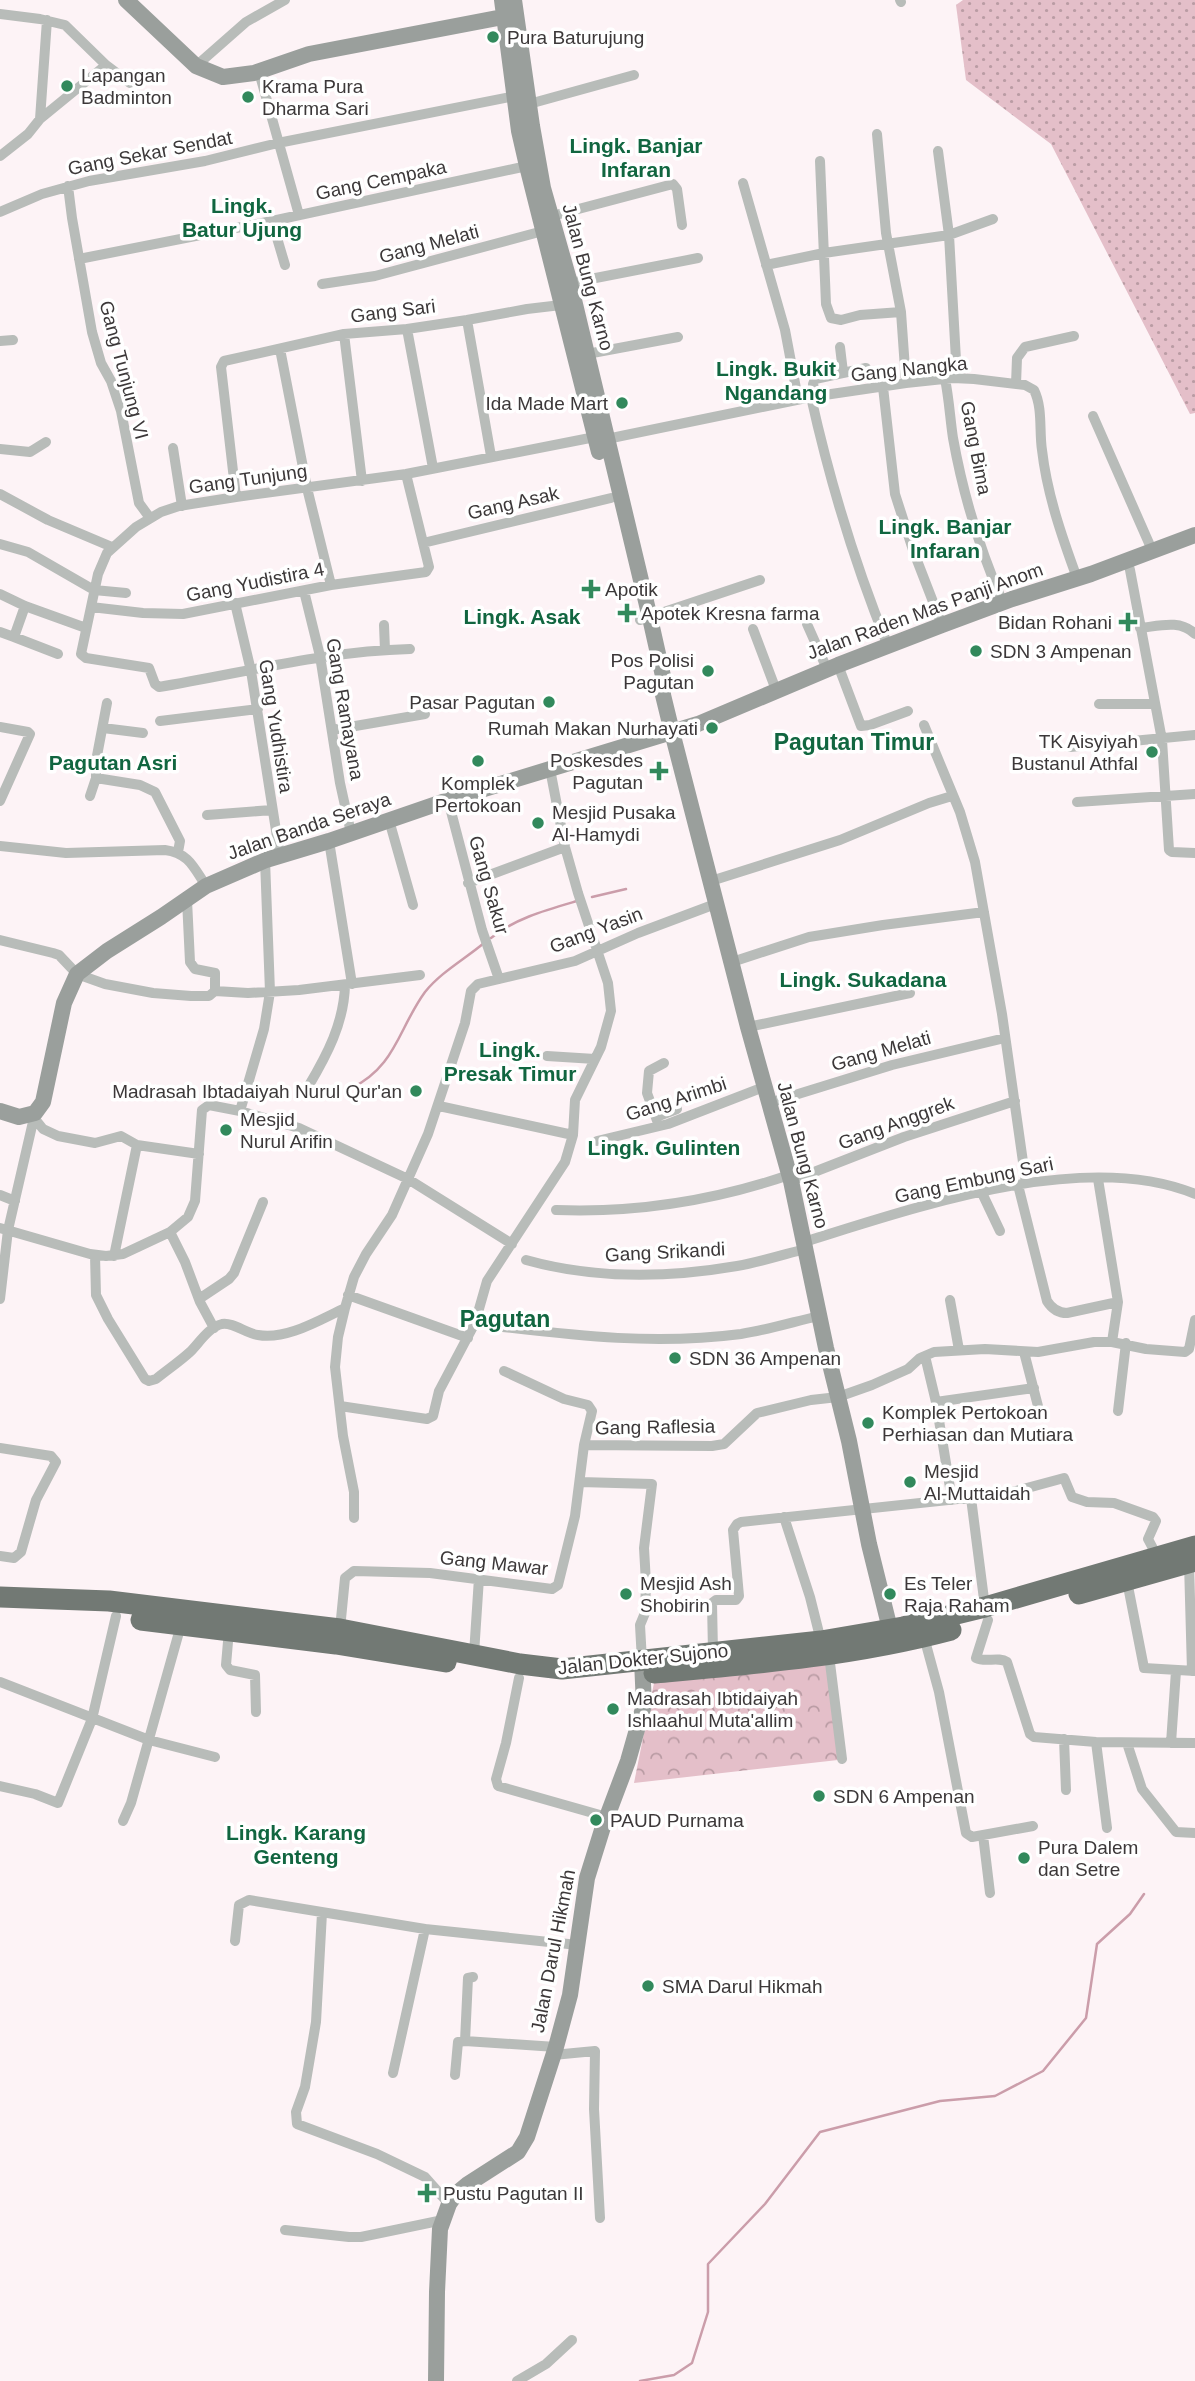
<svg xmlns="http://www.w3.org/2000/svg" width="1195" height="2381" font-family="Arial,sans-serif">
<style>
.grass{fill:url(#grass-dots)}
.park{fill:url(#park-crowns)}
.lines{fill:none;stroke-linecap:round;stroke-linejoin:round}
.stream{stroke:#cb9daa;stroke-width:2.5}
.street{stroke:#b8bcb9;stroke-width:10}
.secondary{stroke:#9a9f9c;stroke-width:16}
.highway{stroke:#727974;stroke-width:21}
.poi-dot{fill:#32895c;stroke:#fff;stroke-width:2.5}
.labels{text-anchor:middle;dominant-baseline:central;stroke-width:7;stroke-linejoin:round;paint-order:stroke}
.poi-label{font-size:19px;fill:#3c3839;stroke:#fff;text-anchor:start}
.street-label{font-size:19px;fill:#3c3839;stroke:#fff}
.neighbourhood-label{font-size:21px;font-weight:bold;fill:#116640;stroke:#fff}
.quarter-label{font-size:23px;font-weight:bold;fill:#116640;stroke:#fff}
</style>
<defs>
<pattern id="grass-dots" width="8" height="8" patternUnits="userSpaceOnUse" patternTransform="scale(1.75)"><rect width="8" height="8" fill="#e4bfc9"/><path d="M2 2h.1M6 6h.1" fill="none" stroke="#ba9ca4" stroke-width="1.8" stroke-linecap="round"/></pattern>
<pattern id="park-crowns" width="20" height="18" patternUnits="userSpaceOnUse" patternTransform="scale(1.75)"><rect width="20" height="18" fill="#e4bfc9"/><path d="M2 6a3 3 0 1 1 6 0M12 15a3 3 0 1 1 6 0" fill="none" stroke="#ba9ca4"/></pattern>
</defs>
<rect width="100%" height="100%" fill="#fdf3f6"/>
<path class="grass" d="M963 0H1195V413L1190 414 1051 144 966 80 956 5Z"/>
<path class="park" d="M827 1663 838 1760 634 1783 654 1683Z"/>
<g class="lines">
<path class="stream" d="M592 897 626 889
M491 938C516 918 546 910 577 901
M350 1089C396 1067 398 1029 425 992 441 972 465 959 484 943
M640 2381 674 2375 692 2363 708 2312V2264L765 2204 820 2132 940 2101 995 2096 1043 2071 1086 2018 1097 1944 1130 1914 1144 1894"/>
<path class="street" d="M900 0 901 2
M0 14 40 19 65 25 106 65 40 119 28 134 0 156
M106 65 130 83
M196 66 246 22 285 0
M259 72 299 215
M529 104 634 75
M40 119 47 20
M877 134 886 233 901 312 906 383
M938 151 949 235 957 378
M820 161 826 304 831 318 841 320 860 315 901 312
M743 183 785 330 798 399
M68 186 72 218 92 332 101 363 111 381 121 411 139 503 150 518
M0 212 42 194 89 181 205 161 278 143 515 96
M552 216 673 184 677 189 682 225
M272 221 285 265
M79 259 272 221 527 166
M766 265 824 253 949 235 993 219
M570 283 698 258
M322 284 375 276 543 231
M467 320 491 456
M407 329 433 468
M344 334 362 481
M0 341 13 340
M840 347 843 372
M280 349 307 488 331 585
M587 354 678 337
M945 379C949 398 950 418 953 438 963 494 980 550 1003 603
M1016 384 1017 358 1025 347 1074 336
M883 387 895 494 913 550 942 625
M816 396 813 384 815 379 866 368
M811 397C830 482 855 565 888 646
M1093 416 1152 550
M173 448 182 506
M0 449 30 452 46 442
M0 494 48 520 112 547
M236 497 221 367 224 361 344 334 407 329 467 320 527 309 561 305
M423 543 611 498
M0 544 28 552 94 590 126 593
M1127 560 1130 570 1162 740 1169 850 1172 852 1195 853
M304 591 320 656 340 783 351 833
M0 594 25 606 86 628
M235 603 251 671 280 856
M91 607 143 613 183 614 331 585 426 572 429 567 406 474
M640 620 760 580
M807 624 827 669
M384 625 385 650
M1140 628C1159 626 1180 619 1195 634
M753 629 776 690
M0 632 14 637 25 606
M14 637 58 654
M410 649C325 651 243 673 159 687L155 684 149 668 86 658 81 654 98 574 107 553 136 527 161 512 179 506 236 497 406 474 595 437 607 439 626 435 811 397 906 383 953 378 974 379 1025 385 1034 390C1043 408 1039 431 1042 450 1047 494 1062 537 1077 578
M838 665 861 726 870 725 908 711
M107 703 96 761V778L140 785 155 792 180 841 178 852
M1099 704H1154
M160 721 258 709
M924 725 960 812 975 862 1002 1014 1026 1183
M0 727 28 732 30 734 0 801
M103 728 143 733
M332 730 425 714
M1070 747 1195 735
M90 796 96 778
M448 800 482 930 499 979
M1077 802 1195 794
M207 815 272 810
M389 820 413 905
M329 841 352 984
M0 846 66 853 165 850C189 853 194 868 206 886
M711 881 840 840 929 803 952 796
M468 883 565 847
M187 900 190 962 195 969 215 973V991
M0 940 53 953 59 955 77 974 105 984 153 993 191 996H209L215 991 248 993 299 990 420 975
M732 962 809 937 883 925 984 912
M748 1027 910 993
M547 1056 595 1059
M308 1087C327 1055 344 1023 345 985
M769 1103 892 1065 1005 1038
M439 1106 573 1135
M240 1111 264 1029 270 992 265 860
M656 1117 677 1109
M35 1119 43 1129 58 1136 95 1143 121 1136 137 1145 199 1154
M659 1126 647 1093 649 1071 664 1063
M597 1141 668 1124 764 1087
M1098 1179 1118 1302 1112 1342
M791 1181 904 1137 1015 1101
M1018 1185 1047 1301C1052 1309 1058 1313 1067 1313L1118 1302
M982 1193 1000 1231
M0 1195 15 1201
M556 1210C635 1213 713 1201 789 1175
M0 1228 90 1254 106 1256 123 1254 170 1232 188 1217 195 1201 202 1110 209 1105 240 1111 299 1128 408 1179 512 1244
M170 1232 185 1262 200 1302 214 1328
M804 1242C914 1208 1084 1148 1195 1194
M95 1255 96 1295 108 1319 145 1379 149 1381 156 1379C167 1370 179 1362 190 1352 199 1343 209 1327 222 1324 233 1322 247 1334 258 1335 287 1340 319 1320 345 1308
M114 1256 137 1145
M526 1260C594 1279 667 1278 737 1266 760 1262 782 1255 805 1249
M348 1295 468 1338
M0 1299 8 1230 35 1113
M199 1299 229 1279 234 1273 263 1202
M950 1300 959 1350
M495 1326C579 1336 656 1345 741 1334 767 1330 793 1322 819 1316
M1024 1352 1039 1410
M925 1356 936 1402 952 1500
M936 1402 1034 1388
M340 1406 427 1419 433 1416 439 1391 475 1323 487 1281 565 1162 573 1135 575 1100 601 1047 611 1011 608 983 578 893 565 847 550 769
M1118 1411 1126 1343
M584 1445 712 1446 724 1444 757 1413 811 1400 838 1397 872 1385 908 1369 920 1358 934 1352 985 1349 1038 1352 1094 1342H1112L1146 1349 1185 1352 1189 1349 1195 1320
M0 1448 51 1456 56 1462 36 1500 21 1552 14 1558 0 1556
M580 1482 652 1484 644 1548 646 1583 645 1613 640 1625 642 1661
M971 1498 985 1607
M784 1517 810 1597 821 1641
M354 1518V1492L343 1436 335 1367 338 1337 345 1308 354 1277 366 1254 392 1215 428 1134 465 1023 471 991 478 984 575 961 638 933 718 903
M1189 1563 1192 1671
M1127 1581 1144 1668 1195 1671
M988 1620 976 1658C986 1663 998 1656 1007 1662L1030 1734 1034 1737 1096 1742 1195 1743
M340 1629 345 1578 354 1571 430 1573 552 1589 558 1585 575 1516 584 1445 592 1411 588 1405 564 1399 504 1371
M229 1630 226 1665 230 1670 255 1675 256 1712
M924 1637 939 1692 966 1833 972 1837 1033 1826
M713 1652 712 1603 716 1600H736L739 1596 733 1530 737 1524 741 1522 1005 1494 1064 1478 1072 1497 1087 1502 1114 1503 1153 1517 1156 1521 1148 1539 1157 1556
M474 1654 479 1578
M829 1655 842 1759
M519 1678 506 1743 496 1779 498 1786 607 1817
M0 1682 149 1740 215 1757
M1064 1739 1066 1790
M1096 1742 1107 1828
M1127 1743 1142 1789 1176 1832 1195 1833
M1171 1743 1176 1671
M0 1786 35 1794 58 1803 92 1719 116 1616
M123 1821 131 1803 181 1625
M983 1835 990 1893
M322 1913 316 2022 305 2087 296 2112 297 2124 377 2154 425 2177 449 2204
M235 1941 239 1905 249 1900 425 1929 578 1945
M465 2041 556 2047
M553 2055 595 2051 594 2109 600 2218
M393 2073 425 1929
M455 2075 458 2042 465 2041 468 1978 473 1977
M285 2230 349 2237H361L443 2220
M517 2381 546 2364 572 2340"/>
<path class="secondary" d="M126 0 196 66 223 77 254 73 309 54 513 15
M502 0 519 131 527 166 599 452
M514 0 532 126 543 188 570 283 650 618 663 676V695L672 732 748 1027 791 1181 826 1348 849 1441 869 1544 890 1629
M0 1111 19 1117 35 1113 43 1102 64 1003 77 974 107 951 161 917 206 886 266 860 329 841 448 800 698 724 838 665 942 625 1012 599 1091 574 1195 535
M436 2381 437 2292 440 2229 449 2204 456 2194 468 2184 518 2152 527 2137 556 2047 570 1995 587 1878 602 1830 628 1761 644 1705 642 1661"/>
<path class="highway" d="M1079 1594 1195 1561
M0 1597 109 1601 340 1629 520 1664 562 1669 821 1641 903 1627 985 1607 1195 1546
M141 1620 336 1644 446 1662
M654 1673C754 1664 853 1656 951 1630"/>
</g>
<g class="poi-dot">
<circle cx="493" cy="37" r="7"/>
<circle cx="67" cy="86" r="7"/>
<circle cx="248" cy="97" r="7"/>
<circle cx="622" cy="403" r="7"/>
<path d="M587.5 578.5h7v7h7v7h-7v7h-7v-7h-7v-7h7z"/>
<path d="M623.5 602.5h7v7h7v7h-7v7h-7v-7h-7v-7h7z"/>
<path d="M1124.5 611.5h7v7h7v7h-7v7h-7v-7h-7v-7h7z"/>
<circle cx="976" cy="651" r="7"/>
<circle cx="708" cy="671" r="7"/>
<circle cx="549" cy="702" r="7"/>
<circle cx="712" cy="728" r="7"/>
<circle cx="1152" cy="752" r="7"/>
<circle cx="478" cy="761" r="7"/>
<path d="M655.5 760.5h7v7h7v7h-7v7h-7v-7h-7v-7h7z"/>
<circle cx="538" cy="823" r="7"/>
<circle cx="416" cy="1091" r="7"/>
<circle cx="226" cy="1130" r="7"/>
<circle cx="675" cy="1358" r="7"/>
<circle cx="868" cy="1423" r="7"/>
<circle cx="910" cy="1482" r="7"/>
<circle cx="626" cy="1594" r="7"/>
<circle cx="890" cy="1594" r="7"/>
<circle cx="613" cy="1709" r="7"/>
<circle cx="819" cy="1796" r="7"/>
<circle cx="596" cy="1820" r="7"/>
<circle cx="1024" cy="1858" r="7"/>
<circle cx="648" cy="1986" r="7"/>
<path d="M423.5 2182.5h7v7h7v7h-7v7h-7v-7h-7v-7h7z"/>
</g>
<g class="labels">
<g class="poi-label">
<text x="507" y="37">Pura Baturujung</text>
<text x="81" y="75">Lapangan<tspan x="81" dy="22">Badminton</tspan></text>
<text x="262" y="86">Krama Pura<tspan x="262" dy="22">Dharma Sari</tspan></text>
<text x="608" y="403" text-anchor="end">Ida Made Mart</text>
<text x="605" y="589">Apotik</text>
<text x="641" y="613">Apotek Kresna farma</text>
<text x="1112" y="622" text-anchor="end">Bidan Rohani</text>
<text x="990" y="651">SDN 3 Ampenan</text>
<text x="694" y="660" text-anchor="end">Pos Polisi<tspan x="694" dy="22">Pagutan</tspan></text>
<text x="535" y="702" text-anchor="end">Pasar Pagutan</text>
<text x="698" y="728" text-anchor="end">Rumah Makan Nurhayati</text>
<text x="1138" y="741" text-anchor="end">TK Aisyiyah<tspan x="1138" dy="22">Bustanul Athfal</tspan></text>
<text x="643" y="760" text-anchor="end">Poskesdes<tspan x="643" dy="22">Pagutan</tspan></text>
<text x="478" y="783" text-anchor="middle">Komplek<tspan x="478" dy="22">Pertokoan</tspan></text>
<text x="552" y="812">Mesjid Pusaka<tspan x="552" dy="22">Al-Hamydi</tspan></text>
<text x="402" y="1091" text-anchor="end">Madrasah Ibtadaiyah Nurul Qur'an</text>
<text x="240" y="1119">Mesjid<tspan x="240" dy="22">Nurul Arifin</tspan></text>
<text x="689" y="1358">SDN 36 Ampenan</text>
<text x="882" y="1412">Komplek Pertokoan<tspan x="882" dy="22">Perhiasan dan Mutiara</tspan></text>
<text x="924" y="1471">Mesjid<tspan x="924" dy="22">Al-Muttaidah</tspan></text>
<text x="640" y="1583">Mesjid Ash<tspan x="640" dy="22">Shobirin</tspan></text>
<text x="904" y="1583">Es Teler<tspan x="904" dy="22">Raja Raham</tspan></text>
<text x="627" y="1698">Madrasah Ibtidaiyah<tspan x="627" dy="22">Ishlaahul Muta'allim</tspan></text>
<text x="833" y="1796">SDN 6 Ampenan</text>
<text x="610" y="1820">PAUD Purnama</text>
<text x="1038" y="1847">Pura Dalem<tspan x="1038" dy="22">dan Setre</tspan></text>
<text x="662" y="1986">SMA Darul Hikmah</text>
<text x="443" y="2193">Pustu Pagutan II</text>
</g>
<g class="street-label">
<text transform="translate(150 153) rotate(-11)">Gang Sekar Sendat</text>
<text transform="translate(381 180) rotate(-12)">Gang Cempaka</text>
<text transform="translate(429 244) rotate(-15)">Gang Melati</text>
<text transform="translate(588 277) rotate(75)">Jalan Bung Karno</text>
<text transform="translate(393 311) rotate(-7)">Gang Sari</text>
<text transform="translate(909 369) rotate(-6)">Gang Nangka</text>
<text transform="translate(124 370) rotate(75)">Gang Tunjung VI</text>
<text transform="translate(976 448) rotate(79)">Gang Bima</text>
<text transform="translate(248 479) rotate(-8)">Gang Tunjung</text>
<text transform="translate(513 503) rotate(-13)">Gang Asak</text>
<text transform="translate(255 582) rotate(-11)">Gang Yudistira 4</text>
<text transform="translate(925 611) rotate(-20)">Jalan Raden Mas Panji Anom</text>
<text transform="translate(345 709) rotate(80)">Gang Ramayana</text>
<text transform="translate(276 726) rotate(81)">Gang Yudhistira</text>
<text transform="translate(309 826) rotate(-19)">Jalan Banda Seraya</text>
<text transform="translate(489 885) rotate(74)">Gang Sakur</text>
<text transform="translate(596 930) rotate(-21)">Gang Yasin</text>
<text transform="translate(881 1051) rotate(-16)">Gang Melati</text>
<text transform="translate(676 1099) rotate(-18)">Gang Arimbi</text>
<text transform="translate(896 1123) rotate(-20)">Gang Anggrek</text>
<text transform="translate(803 1155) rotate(75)">Jalan Bung Karno</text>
<text transform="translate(974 1180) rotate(-12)">Gang Embung Sari</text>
<text transform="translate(665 1252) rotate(-3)">Gang Srikandi</text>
<text transform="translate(655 1427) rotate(-1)">Gang Raflesia</text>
<text transform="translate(494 1563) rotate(6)">Gang Mawar</text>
<text transform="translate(643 1659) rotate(-6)">Jalan Dokter Sujono</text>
<text transform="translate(553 1951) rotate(-79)">Jalan Darul Hikmah</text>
</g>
<g class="neighbourhood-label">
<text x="636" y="145">Lingk. Banjar<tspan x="636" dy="24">Infaran</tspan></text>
<text x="242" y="205">Lingk.<tspan x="242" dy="24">Batur Ujung</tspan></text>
<text x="776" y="368">Lingk. Bukit<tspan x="776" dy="24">Ngandang</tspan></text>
<text x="945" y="526">Lingk. Banjar<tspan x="945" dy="24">Infaran</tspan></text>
<text x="522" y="616">Lingk. Asak</text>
<text x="113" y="762">Pagutan Asri</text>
<text x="863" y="979">Lingk. Sukadana</text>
<text x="510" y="1049">Lingk.<tspan x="510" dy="24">Presak Timur</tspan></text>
<text x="664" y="1147">Lingk. Gulinten</text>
<text x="296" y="1832">Lingk. Karang<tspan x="296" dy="24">Genteng</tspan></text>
</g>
<g class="quarter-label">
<text x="854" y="742">Pagutan Timur</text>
<text x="505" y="1319">Pagutan</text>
</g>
</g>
</svg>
